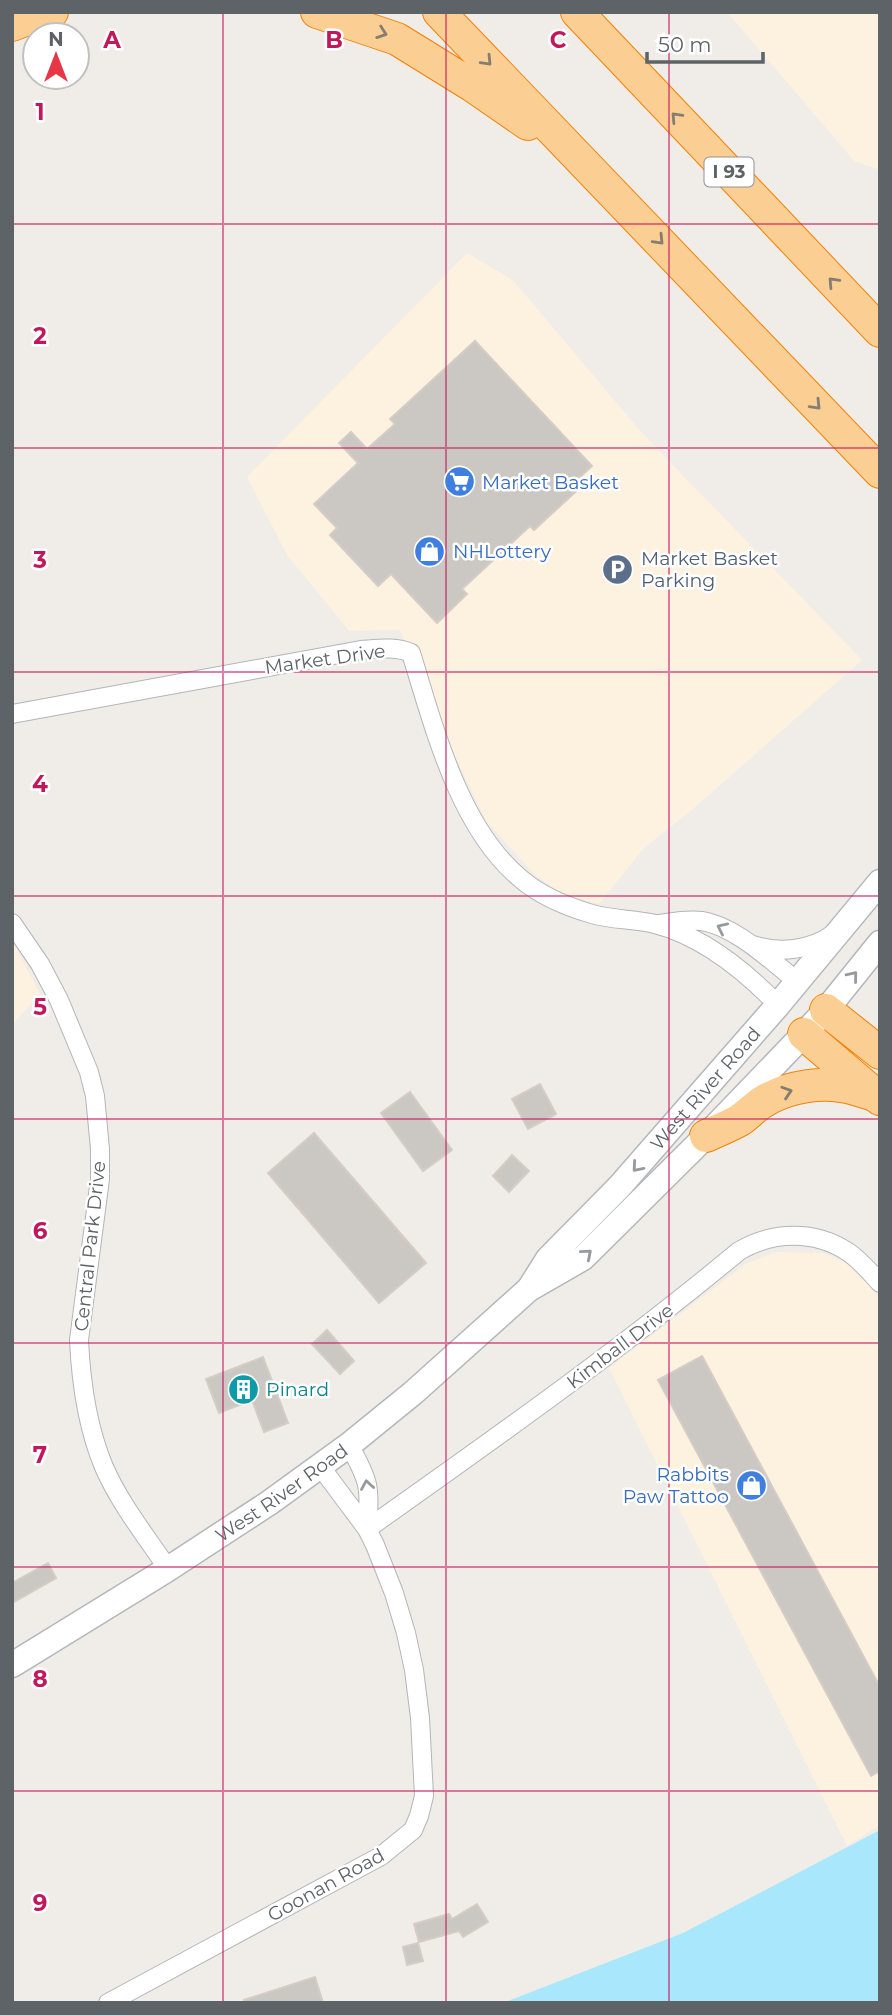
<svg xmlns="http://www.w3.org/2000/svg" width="892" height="2015" font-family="Montserrat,sans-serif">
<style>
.commercial{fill:#fdf1df}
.water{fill:#a9e7fd}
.building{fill:#cbc7c3;stroke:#d5cdc5;stroke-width:2}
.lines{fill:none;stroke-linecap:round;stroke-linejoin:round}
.minor-casing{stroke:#b2b5b9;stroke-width:20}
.secondary-casing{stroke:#b3b7bb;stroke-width:27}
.motorway-casing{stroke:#f38104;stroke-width:34}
.minor{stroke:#fff;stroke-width:18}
.secondary{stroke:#fff;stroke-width:24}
.motorway{stroke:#fbcf93;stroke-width:32}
.oneway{stroke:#857e72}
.oneway2{stroke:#969a9c}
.grid{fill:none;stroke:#c2185b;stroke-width:2;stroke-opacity:0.55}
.labels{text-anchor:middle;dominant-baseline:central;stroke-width:5;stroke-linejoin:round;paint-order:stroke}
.shield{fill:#fff;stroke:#8e9295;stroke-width:2}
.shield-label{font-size:18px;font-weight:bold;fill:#5e6367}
.shop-label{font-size:19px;fill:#366cbe;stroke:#fff;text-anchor:start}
.service-label{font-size:19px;fill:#4e5e75;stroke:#fff;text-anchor:start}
.street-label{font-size:19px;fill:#5e6367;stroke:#fff}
.culture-label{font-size:19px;fill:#0d838f;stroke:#fff;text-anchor:start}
.grid-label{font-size:23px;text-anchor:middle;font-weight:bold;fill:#c2185b;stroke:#fff;stroke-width:5;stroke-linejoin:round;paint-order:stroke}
</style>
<rect width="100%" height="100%" fill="#f0ece7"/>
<path class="commercial" d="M727 12H880V170L854 161Z
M467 253 513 280 642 433 862 660 693 809 643 849 599 904 565 895 536 876 486 821 440 725 400 630 349 631 287 555 247 477Z
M12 940 40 994 12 1025Z
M777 1252 823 1253 855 1266 880 1299V1825L847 1846 609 1368 747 1263Z"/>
<path class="water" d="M880 1830V2003H503L683 1933Z"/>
<path class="building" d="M475 341 592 466 578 479 583 485 534 530 530 526 462 589 467 594 437 623 391 574 378 586 330 535 337 528 314 504 358 463 339 443 351 432 367 449 395 424 390 419Z
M540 1084 556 1114 528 1129 512 1099Z
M410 1092 452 1150 423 1171 381 1113Z
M314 1133 426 1263 379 1303 268 1173Z
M512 1155 529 1171 509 1192 493 1176Z
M327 1330 354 1361 340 1374 312 1344Z
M702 1356 880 1687V1771L871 1776 658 1380Z
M263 1357 288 1423 264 1432 252 1400 219 1413 206 1379Z
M48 1563 56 1578 12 1603V1583Z
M477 1904 488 1922 463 1937 459 1931 419 1942 414 1924 449 1914 452 1919Z
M418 1943 423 1961 407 1965 403 1947Z
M315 1977 323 2003H245L244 2000Z"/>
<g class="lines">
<defs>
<path id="minor" d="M12 714 361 650C377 649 395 646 411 653 434 727 459 828 521 879 541 896 568 907 592 914 613 920 634 919 655 924 702 936 745 971 778 1005
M12 923 40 964 59 1000 89 1072 95 1096 100 1149V1179L79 1340C81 1383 87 1427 104 1467 120 1504 146 1536 168 1569
M658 924C673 922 687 919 702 921 735 926 771 961 797 981
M753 945C779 954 811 950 833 934
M349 1445C369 1480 371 1488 367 1529
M367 1529C494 1439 620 1350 739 1251 773 1231 815 1230 848 1252 860 1260 870 1272 880 1283
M108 2003 381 1856 413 1830 419 1816 424 1796 420 1718 414 1670 406 1633 394 1593 375 1545 367 1529 320 1466"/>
<g id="secondary">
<path id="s1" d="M531 1286 548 1259 620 1186 778 1005 880 882"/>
<path id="s2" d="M12 1665 168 1569 269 1503 349 1445 413 1393 529 1289 583 1258 706 1136 804 1034 826 1010 880 943"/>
</g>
<path id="motorway" d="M317 12 397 39 473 86 528 124
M439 12 880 472
M577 12 880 331
M12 25 25 20 52 12
M826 1010 880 1053
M804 1034 872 1092
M706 1136C717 1131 729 1126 740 1120 747 1115 754 1108 761 1103 787 1086 825 1080 855 1089 863 1092 873 1093 880 1099"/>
</defs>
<use href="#minor" class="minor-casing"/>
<use href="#secondary" class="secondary-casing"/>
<use href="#motorway" class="motorway-casing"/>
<use href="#minor" class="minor"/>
<use href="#secondary" class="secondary"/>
<use href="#motorway" class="motorway"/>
</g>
<defs><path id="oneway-chevron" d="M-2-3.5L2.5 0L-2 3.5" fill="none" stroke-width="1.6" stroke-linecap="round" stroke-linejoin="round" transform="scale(1.75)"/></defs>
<g class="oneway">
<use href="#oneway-chevron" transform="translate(382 33) rotate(19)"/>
<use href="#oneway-chevron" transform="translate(487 61) rotate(46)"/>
<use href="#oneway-chevron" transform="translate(676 117) rotate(-133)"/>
<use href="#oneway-chevron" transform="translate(659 240) rotate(46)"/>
<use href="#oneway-chevron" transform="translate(833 282) rotate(-133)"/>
<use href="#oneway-chevron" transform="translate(816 405) rotate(46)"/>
<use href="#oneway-chevron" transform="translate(787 1092) rotate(-18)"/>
</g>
<g class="oneway2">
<use href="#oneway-chevron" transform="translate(722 928) rotate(-155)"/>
<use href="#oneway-chevron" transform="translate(853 976) rotate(-51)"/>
<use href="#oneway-chevron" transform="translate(637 1167) rotate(131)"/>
<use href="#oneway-chevron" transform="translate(587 1254) rotate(-41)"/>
<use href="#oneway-chevron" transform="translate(367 1485) rotate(-99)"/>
</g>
<path class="grid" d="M223 12V2003M446 12V2003M669 12V2003M12 224H880M12 448H880M12 672H880M12 896H880M12 1119H880M12 1343H880M12 1567H880M12 1791H880"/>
<defs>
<symbol id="supermarket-disc" viewBox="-11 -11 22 22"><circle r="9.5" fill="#3f7fe0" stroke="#fff"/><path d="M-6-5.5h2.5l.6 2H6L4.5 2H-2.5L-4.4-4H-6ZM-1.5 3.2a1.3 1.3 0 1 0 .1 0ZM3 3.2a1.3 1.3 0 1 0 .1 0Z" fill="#fff"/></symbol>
<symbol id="shop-disc" viewBox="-11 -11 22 22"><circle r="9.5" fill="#3f7fe0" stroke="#fff"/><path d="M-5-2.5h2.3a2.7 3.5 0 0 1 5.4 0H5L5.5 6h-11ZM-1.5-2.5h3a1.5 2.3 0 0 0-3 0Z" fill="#fff"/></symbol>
<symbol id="parking-disc" viewBox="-11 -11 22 22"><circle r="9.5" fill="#5c6f8a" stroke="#fff"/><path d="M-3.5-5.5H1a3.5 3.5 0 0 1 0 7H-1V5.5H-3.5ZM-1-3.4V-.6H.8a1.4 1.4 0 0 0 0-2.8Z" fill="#fff"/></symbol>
<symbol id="building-disc" viewBox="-11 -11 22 22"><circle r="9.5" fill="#0f9aa8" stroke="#fff"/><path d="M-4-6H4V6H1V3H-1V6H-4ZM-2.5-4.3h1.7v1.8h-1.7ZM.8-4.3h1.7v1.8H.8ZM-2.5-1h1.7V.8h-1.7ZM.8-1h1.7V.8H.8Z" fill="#fff"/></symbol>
</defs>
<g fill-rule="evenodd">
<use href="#supermarket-disc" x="442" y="464" width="35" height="35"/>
<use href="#shop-disc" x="412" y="534" width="35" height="35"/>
<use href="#parking-disc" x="600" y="552" width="35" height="35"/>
<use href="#building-disc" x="226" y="1372" width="35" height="35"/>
<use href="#shop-disc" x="734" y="1468" width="35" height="35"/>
</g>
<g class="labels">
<rect class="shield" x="704.5" y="157.5" width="49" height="29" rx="5"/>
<g class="shield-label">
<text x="729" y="172">I 93</text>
</g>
<g class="shop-label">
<text x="482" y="482">Market Basket</text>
<text x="453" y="551">NHLottery</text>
<text x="729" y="1474" text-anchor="end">Rabbits<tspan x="729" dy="22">Paw Tattoo</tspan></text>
</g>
<g class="service-label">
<text x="641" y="558">Market Basket<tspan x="641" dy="22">Parking</tspan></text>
</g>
<g class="street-label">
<text transform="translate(325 659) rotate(-8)">Market Drive</text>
<text stroke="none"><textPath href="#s1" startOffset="264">West River Road</textPath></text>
<text transform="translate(90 1246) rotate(-84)">Central Park Drive</text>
<text transform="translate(620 1346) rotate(-37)">Kimball Drive</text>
<text stroke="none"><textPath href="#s2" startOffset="320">West River Road</textPath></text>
<text transform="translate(326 1885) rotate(-29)">Goonan Road</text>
</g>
<g class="culture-label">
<text x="266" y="1389">Pinard</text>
</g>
</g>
<g class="grid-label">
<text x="112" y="48">A</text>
<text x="334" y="48">B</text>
<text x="558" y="48">C</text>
<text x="40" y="120">1</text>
<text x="40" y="344">2</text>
<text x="40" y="568">3</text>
<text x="40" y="792">4</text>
<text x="40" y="1015">5</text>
<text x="40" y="1239">6</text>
<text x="40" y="1463">7</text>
<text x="40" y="1687">8</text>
<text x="40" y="1911">9</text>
</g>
<rect width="892" height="2015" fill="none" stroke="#5e6367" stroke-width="28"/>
<g transform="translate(56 56)"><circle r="33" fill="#ffffff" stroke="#bfc1c2" stroke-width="2"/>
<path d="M0-5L12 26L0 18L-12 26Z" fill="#e73646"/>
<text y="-10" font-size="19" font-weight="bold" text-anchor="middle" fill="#5e6367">N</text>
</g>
<path d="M647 52v10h116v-10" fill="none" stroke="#5e6367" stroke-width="3.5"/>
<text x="658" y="52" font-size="21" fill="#5e6367" stroke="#ffffff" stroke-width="5" paint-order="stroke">50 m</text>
</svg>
